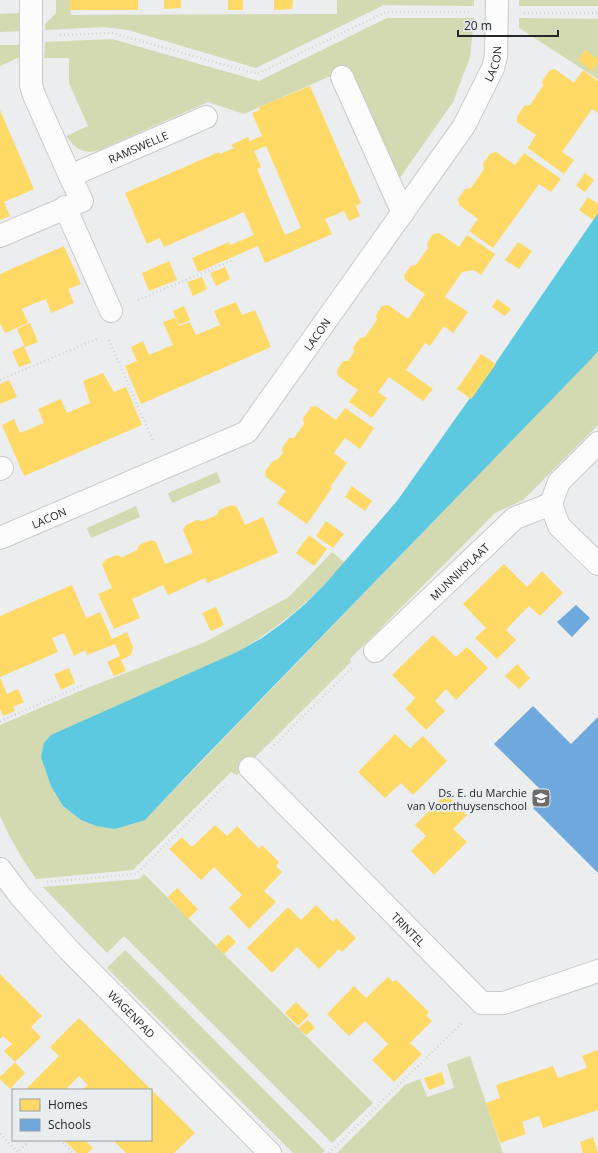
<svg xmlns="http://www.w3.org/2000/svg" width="598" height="1153" font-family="'Open Sans',sans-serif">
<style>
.green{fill:#d3d9b1}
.water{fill:#5cc9e1}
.homes{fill:#ffd966;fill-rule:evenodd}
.schools{fill:#6fa8dc}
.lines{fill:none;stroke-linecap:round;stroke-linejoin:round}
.minor-casing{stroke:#c9caca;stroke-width:24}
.path{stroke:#d3d4d4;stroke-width:2.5;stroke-dasharray:1 3;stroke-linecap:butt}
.minor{stroke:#fcfcfc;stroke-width:22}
.labels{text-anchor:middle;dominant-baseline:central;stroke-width:4;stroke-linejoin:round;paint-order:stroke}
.street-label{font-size:11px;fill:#252627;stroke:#eaedef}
.poi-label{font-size:11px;fill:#252627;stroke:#eaedef;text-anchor:end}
</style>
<rect width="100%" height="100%" fill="#ebedee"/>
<path class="green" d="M56 0H70L71 15 337 14V0H474V6L384 5 256 68 128 30 104 27 45 30V24L56 13Z
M519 0H598V6H519Z
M21 13V31L0 32V14Z
M387 18H474L470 57 453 102 397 182 333 75 244 114 208 102 104 148C86 156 77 151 66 136L88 126 69 83V58H44L45 42 112 39 259 81Z
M519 18 598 19V79L519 28Z
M0 45H20V57L0 66Z
M598 351V425L523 500 495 513 350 659 351 662 237 775 231 772 133 870 36 879 22 858 9 835 0 816V725L87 688 203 643 289 597 332 552 345 563C311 600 280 627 237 652L63 806 81 820 96 826 145 820Z
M217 472 221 482 172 503 168 493Z
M136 506 140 517 91 538 87 528Z
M144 874 373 1103 332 1143 124 936 107 953 43 887 139 879Z
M125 950 325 1151 322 1153H293L107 968Z
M470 1056 503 1153H337L405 1085 420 1079 427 1097 454 1088 447 1064Z"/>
<path class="water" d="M598 213V351L593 357 198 764 145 820 115 829 96 826 81 820 63 806 51 786 41 757 44 743 51 735 237 652 262 638 284 622 305 604 326 583 397 501 470 398 471 399Z"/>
<path class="homes" d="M70 0H138V10H70Z
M164 0H181V8L164 9Z
M228 0H243V10H228Z
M274 0H293L292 9 274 10Z
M585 50 598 59V62L592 71 578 60Z
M555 69 574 83 583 70 598 81V113L592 109 562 152 574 160 564 174 528 148 536 135 517 122V117L524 106 530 105 543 86 542 81 550 70Z
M310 86 361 203 356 206 360 216 349 221 344 211 325 219 332 234 265 263 258 246 198 272 192 258 229 242 230 245 254 235 244 212 164 247 160 238 147 244 125 193 219 152 220 154 234 148 231 145 248 137 250 141 262 136 252 113 260 110 259 107ZM266 146 301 228 285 235 257 169 261 167 254 151Z
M0 110 34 189 4 202 10 216 0 220Z
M496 152 515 165 524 153 561 179 551 192 539 184 493 248 469 231 478 219 459 205 458 199 465 189 471 188 484 169 483 163 491 153Z
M585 173 594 180 585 192 576 186Z
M588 197 598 204V213L593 220 579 210Z
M439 233 459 247 467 235 495 254 481 275 474 270 462 272 445 297 468 312 453 333 444 326 430 346 425 343 406 370 433 389 423 401 389 377 378 392 387 398 372 418 349 402 358 390 338 376 337 370 343 361H348L354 352 353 347 360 338 365 337 377 320 376 315 382 306 388 305 408 319 425 294 405 280 404 275 411 266 416 265 428 248 427 243 433 234Z
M518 242 532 251 519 269 505 260Z
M64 246 81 284 68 289 74 303 51 313 46 299 33 304 22 309 28 323 5 333 0 323V274Z
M169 261 177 280 149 291 142 273Z
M225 267 230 279 216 286 210 273Z
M202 277 207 289 193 296 187 282Z
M497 299 511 309 505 316 492 307Z
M236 302 242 315 255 310 271 347 141 404 125 366 137 361 131 347 143 341 149 355 173 345 163 322 175 318 179 326 190 322 196 335 220 325 214 311Z
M184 306 190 320 179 325 173 311Z
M30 323 38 342 25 347 17 329Z
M24 346 31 363 19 367 12 351Z
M481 354 496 364 471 399 457 389Z
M103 373 114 392 126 387 142 425 24 476 2 425 14 419 20 433 44 423 38 409 49 404 61 399 67 413 90 403 83 381Z
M9 380 17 397 0 404V384Z
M316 406 336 420 345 408 374 428 360 449 345 438 334 453 347 463 330 487 332 488 307 524 277 503 286 491 266 477 265 471 273 461 278 459 283 453 282 448 289 438H294L304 424 303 418 311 407Z
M352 486 372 501 365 511 345 497Z
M232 505 237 507 245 525 263 517 278 553 207 583 205 578 168 595 163 585 132 599 140 618 114 629 98 594 112 588 102 565 105 560 116 555 122 557 129 554 137 550 139 545 151 540 156 542 165 564 193 553 183 530 186 525 197 520 203 521 217 515 219 510Z
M326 521 344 534 333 548 316 536Z
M309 535 327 549 314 566 296 553Z
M504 564 527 587 542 571 563 593 540 616 529 606 517 618 506 630 516 640 497 659 475 638 486 628 463 604Z
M72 585 86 618 100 612 112 639 127 632 133 647 131 655 121 660 126 671 114 676 107 662 120 656 115 644 87 655 85 650 74 656 64 633 52 638 58 652 0 677 7 694 18 689 24 702 13 707 15 711 3 716 0 709V616Z
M216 607 224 625 211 631 202 613Z
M433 635 456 657 467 647 488 668 456 700 446 689 435 701 445 711 426 730 405 709 415 698 392 675Z
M517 664 530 678 519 689 505 676Z
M69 668 75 683 61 690 54 674Z
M395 734 410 748 423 736 447 761 413 795 401 783 385 798 358 772Z
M446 794 467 815 453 829 467 842 434 875 411 851 426 836 415 825Z
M215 825 227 836 237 826 259 849 262 845 279 862 276 866 282 872 264 891 276 902 249 929 229 908 242 895 214 867 201 880 169 849 182 837 192 847Z
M177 888 198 909 188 919 168 897Z
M316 905 333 922 336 918 356 938 342 952 339 949 319 969 297 947 272 973 247 948 288 907 301 920Z
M228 934 236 942 224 954 216 946Z
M0 974 42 1016 31 1027 41 1037 15 1062 4 1051 12 1044 3 1036 0 1039Z
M388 977 393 982 396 980 429 1012 426 1016 432 1021 410 1043 422 1054 394 1082 372 1060 388 1044 365 1021 349 1036 327 1014 354 986 366 998Z
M296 1002 309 1015 298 1026 285 1013Z
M79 1018 195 1133 174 1153H126L113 1140H151V1090H82L88 1085 79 1076 65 1090H25L59 1056 50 1047Z
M308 1020 315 1028 306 1035 298 1028Z
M598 1050V1110L543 1128 539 1116 522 1122 526 1134 500 1143 486 1103 500 1098 496 1085 553 1066 558 1078 587 1068 582 1056Z
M15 1062 25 1073 10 1089 0 1079V1077Z
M442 1072 445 1084 429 1090 424 1078Z
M593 1137 598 1153H583L580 1142Z
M64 1140H85L93 1148 88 1153H77Z"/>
<path class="schools" d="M576 605 590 618 572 637 557 622Z
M533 706 571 744 598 717V873L533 808 546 795 494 744Z"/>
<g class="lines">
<defs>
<g id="minor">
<path d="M31 0V85L34 95 70 176"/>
<path d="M342 77 403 213"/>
<path d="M65 207 111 311"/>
<path id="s1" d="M0 236 82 201 70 176 206 117"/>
<path d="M598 443 559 482 551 504 559 526 598 564"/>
<path d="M0 469 2 468"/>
<path id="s2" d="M0 538 247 432 464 126 493 68 496 56 497 0"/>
<path id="s3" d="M375 651 515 518 551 504"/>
<path id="s4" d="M250 768 482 1003H504L598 971"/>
<path id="s5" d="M0 869 21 897 68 949 270 1153"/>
</g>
</defs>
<use href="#minor" class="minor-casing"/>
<path class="path" d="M524 13H598
M60 35 112 33 257 74 386 12H469
M138 300 233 260
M109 340 153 441
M0 380 99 338
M0 721 83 685
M271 748 353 667
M47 882 136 874 226 784
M0 1134 18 1152 30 1140
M60 1140 73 1153
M329 1153 462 1023"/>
<use href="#minor" class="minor"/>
</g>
<defs>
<symbol id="school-square" viewBox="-11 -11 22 22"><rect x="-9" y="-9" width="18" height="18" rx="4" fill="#6a6c6d" stroke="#eaedef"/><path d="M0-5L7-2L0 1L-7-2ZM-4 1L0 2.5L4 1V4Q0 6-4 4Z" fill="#fff"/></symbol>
</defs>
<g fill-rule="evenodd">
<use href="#school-square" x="530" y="787" width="22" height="22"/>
</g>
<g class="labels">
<g class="street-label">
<text stroke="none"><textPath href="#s2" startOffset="713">LACON</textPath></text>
<text stroke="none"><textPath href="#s1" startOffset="191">RAMSWELLE</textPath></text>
<text stroke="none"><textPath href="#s2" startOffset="389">LACON</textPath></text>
<text stroke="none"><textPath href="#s2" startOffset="53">LACON</textPath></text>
<text stroke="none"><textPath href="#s3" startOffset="116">MUNNIKPLAAT</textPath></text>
<text stroke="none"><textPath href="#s4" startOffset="226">TRINTEL</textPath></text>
<text stroke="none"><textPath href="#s5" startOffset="196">WAGENPAD</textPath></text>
</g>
<g class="poi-label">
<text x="527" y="792">Ds. E. du Marchie<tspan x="527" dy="13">van Voorthuysenschool</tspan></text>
</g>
</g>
<rect x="12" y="1089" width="140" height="52" fill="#eaedef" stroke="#9b9d9f"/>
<rect x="20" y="1099" width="20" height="12" fill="#ffd966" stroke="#9b9d9f"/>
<text x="48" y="1109" font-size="12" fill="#252627">Homes</text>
<rect x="20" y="1119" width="20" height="12" fill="#6fa8dc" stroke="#9b9d9f"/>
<text x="48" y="1129" font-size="12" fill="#252627">Schools</text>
<path d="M458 30v6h100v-6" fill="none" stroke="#252627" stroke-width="2"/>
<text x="464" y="30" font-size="12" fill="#252627" stroke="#eaedef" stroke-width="3" paint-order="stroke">20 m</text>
</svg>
